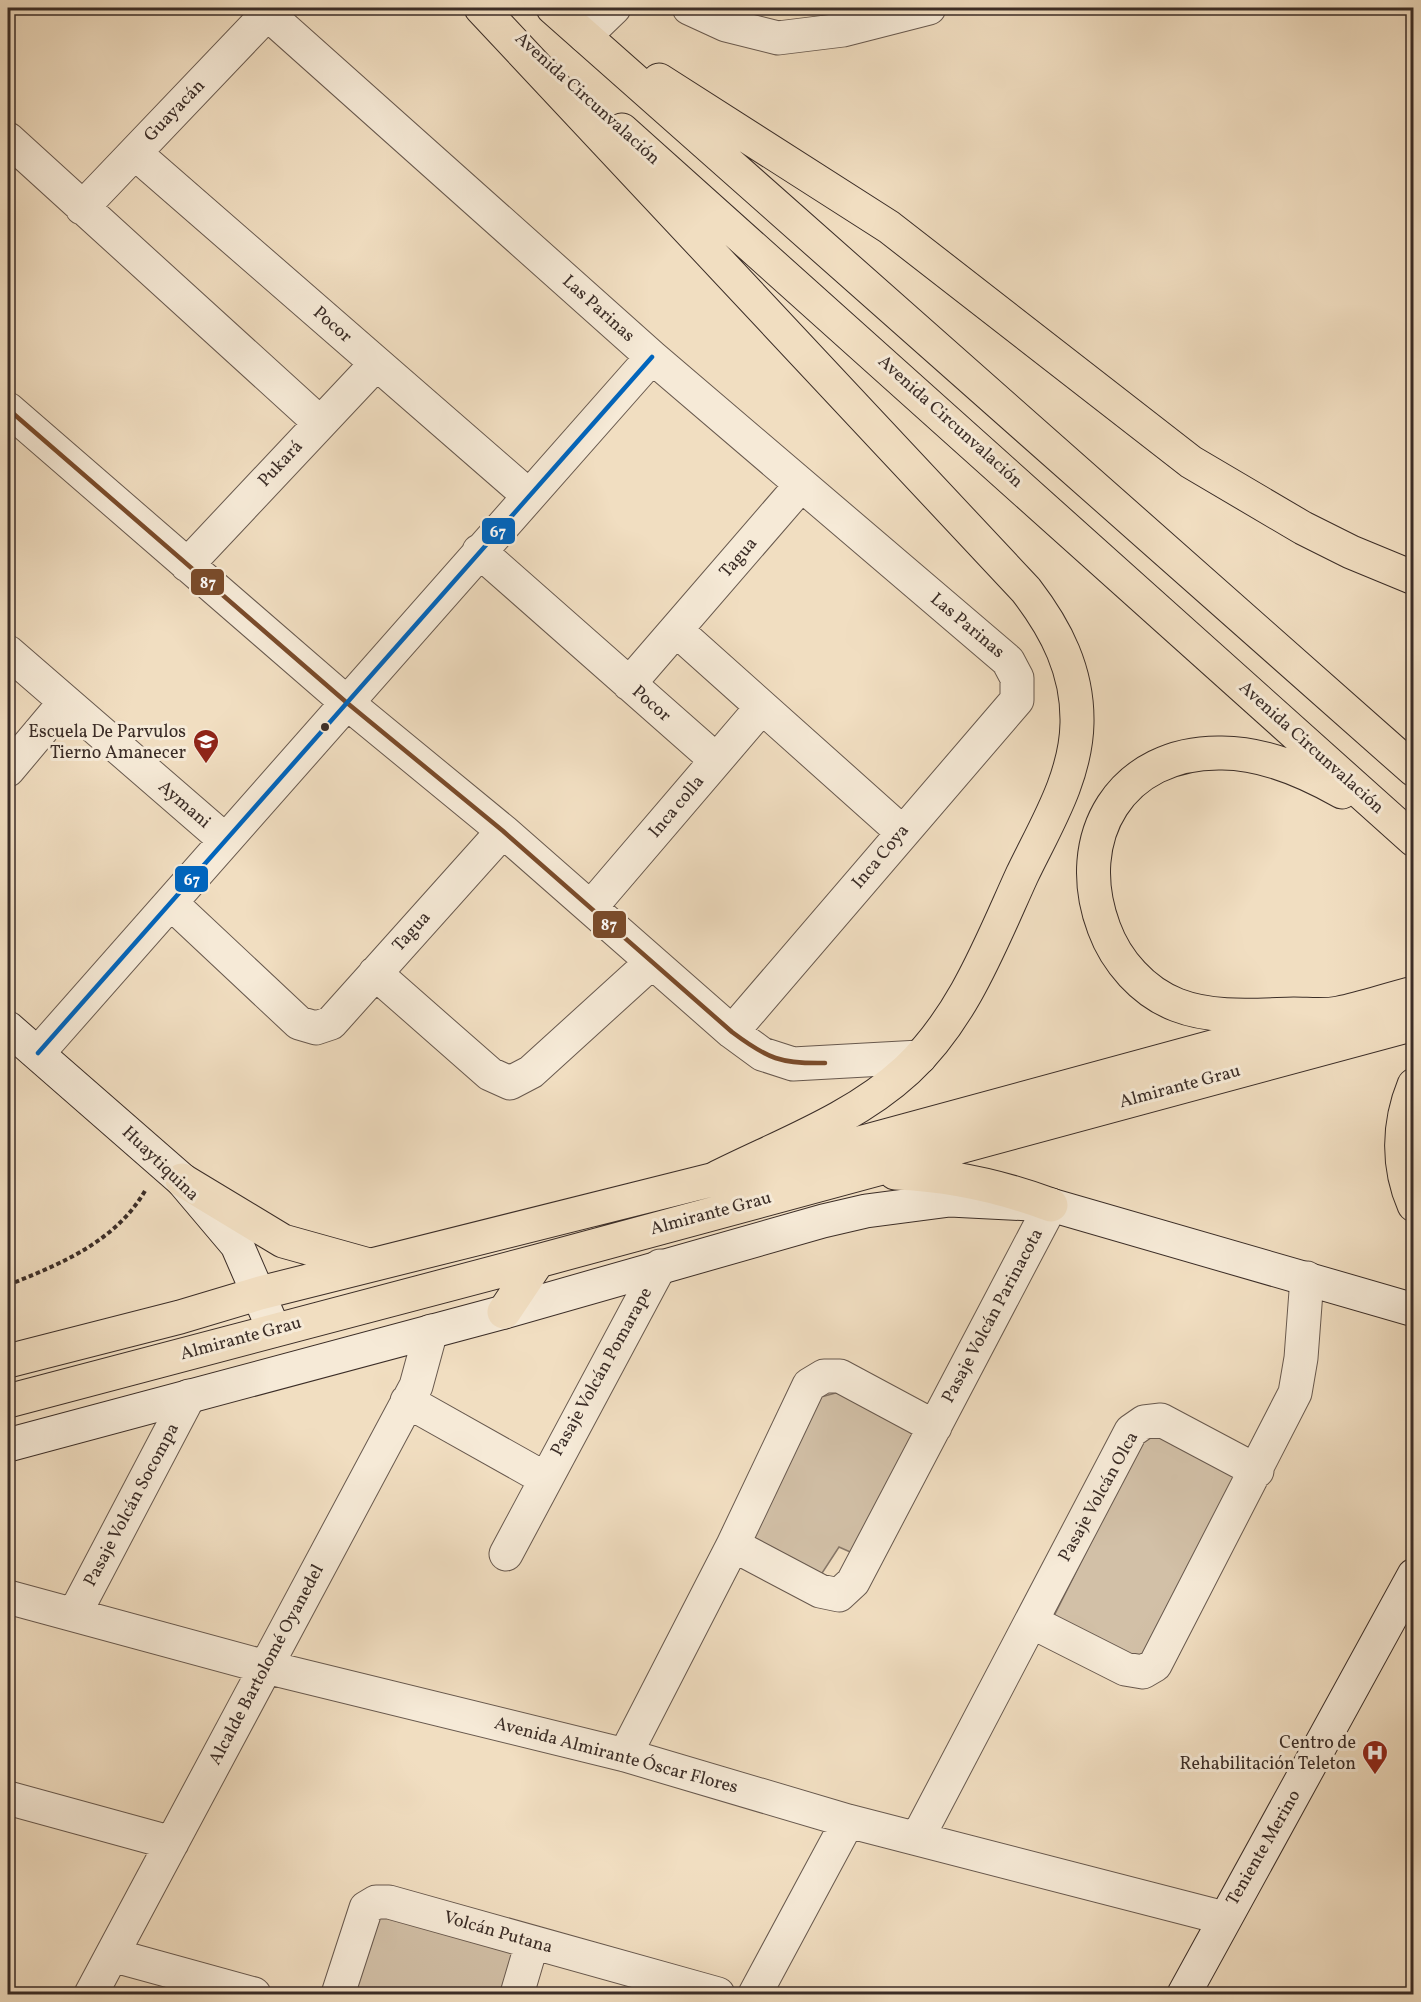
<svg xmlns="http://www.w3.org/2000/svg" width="1421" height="2002" font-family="Vollkorn,serif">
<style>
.green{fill:#d2c0a7;stroke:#867667;stroke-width:1.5}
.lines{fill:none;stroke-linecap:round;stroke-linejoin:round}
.street-casing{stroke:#68594e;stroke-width:35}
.secondary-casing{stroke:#3b2d27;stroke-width:35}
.primary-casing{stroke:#3b2d27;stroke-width:35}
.highway-casing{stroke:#3b2d27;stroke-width:35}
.path{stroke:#3b2d27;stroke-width:4;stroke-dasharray:4.5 3;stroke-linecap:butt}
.street{stroke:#f6ead7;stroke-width:33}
.secondary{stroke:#f6ead7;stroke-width:33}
.primary{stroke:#f1dec1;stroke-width:33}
.highway{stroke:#f1dec1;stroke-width:33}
.bus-1-casing{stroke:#f6ead7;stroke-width:9}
.bus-2-casing{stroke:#f6ead7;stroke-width:9}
.bus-1{stroke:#7a4b2a;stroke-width:4.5}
.bus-2{stroke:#0065bd;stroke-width:4.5}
.bus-dot{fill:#3b2d27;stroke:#f6ead7;stroke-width:2}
.labels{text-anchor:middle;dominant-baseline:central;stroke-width:6;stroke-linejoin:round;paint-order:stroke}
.street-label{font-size:18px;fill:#3b2d27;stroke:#f6ead7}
.poi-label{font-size:18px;fill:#3b2d27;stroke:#f6ead7;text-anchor:end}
.line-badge{stroke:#f6ead7;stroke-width:2}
.badge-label{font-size:16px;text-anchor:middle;font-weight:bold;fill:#fff}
</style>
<rect width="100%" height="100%" fill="#f1dec1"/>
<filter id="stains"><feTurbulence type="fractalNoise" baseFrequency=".00333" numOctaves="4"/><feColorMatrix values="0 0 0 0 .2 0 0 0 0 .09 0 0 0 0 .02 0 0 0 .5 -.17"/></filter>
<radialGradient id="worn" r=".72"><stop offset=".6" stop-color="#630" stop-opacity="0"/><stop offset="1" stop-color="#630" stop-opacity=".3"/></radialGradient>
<path class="green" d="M850 1389 907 1420 915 1445 857 1555 839 1547 813 1587 743 1550 821 1397Z
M1149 1427 1240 1473 1144 1663 1053 1618Z
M380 1907 517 1947 502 1994H354Z"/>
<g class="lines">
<defs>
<path id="street" d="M261 8 652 357 1008 661 1017 678V700L732 1032
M689 8 726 25 778 38 843 30 929 8
M585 36 614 8
M8 139 320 423
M135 153 529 496
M82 208 268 13
M8 409 346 702 503 831 732 1032 762 1054 793 1064 920 1057
M479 551 716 760
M187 565 376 364
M676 630 902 832
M8 652 225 840
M629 684 801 485
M8 770 65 702
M171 903 299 1023 316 1028 331 1023 503 831
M591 907 762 707
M375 973 490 1074 510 1083 531 1072 652 962
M38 1053 652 357
M407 1401 544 1478
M733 1545 820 1591 839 1595 853 1582 1051 1205
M506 1554 660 1266
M8 1597 266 1667 625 1755 848 1821 1224 1918
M75 1613 189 1396
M1032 1622 1125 1669 1143 1672 1155 1665 1295 1393 1301 1358 1307 1278
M625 1755 733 1545 809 1385 824 1376H840L935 1427
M8 1798 172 1843
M918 1837 1131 1431 1144 1422 1161 1420 1257 1471
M112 1955 254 1994
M91 1994 416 1386 431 1331
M338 1994 366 1908 376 1902H389L718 1994
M517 1994 532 1943
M755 1994 848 1821"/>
<path id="secondary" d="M8 1028 182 1180 237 1245 274 1330
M8 1445 504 1312 823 1221 866 1211 950 1200 1051 1205 1414 1310
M1184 1994 1414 1575"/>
<path id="primary" d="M895 1173C950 1175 1000 1186 1051 1205
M182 1180 283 1241 369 1265
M504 1312 538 1261
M8 1361 180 1317 260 1293 863 1142 1315 1019
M8 1401 538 1261 1414 1024"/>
<path id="highway" d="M481 8 1026 590C1056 629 1078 671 1077 723 1076 778 1045 827 1022 875 991 943 963 1018 907 1070 854 1119 782 1145 718 1177
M553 8 1414 770
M659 80 889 227 1191 462 1303 528 1351 552 1414 578
M622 130 1414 840
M1342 792C1305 771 1264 753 1222 753 1121 751 1070 837 1104 928 1116 961 1143 992 1177 1005 1213 1019 1255 1015 1294 1014 1308 1014 1325 1016 1339 1013 1364 1008 1389 999 1414 993
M1414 1085C1398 1124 1397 1166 1414 1205"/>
</defs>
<use href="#street" class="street-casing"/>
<use href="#secondary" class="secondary-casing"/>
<use href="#primary" class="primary-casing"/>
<use href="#highway" class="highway-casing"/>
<path class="path" d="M8 1285C61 1264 117 1241 146 1189"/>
<use href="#street" class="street"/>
<use href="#secondary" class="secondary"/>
<use href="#primary" class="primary"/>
<use href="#highway" class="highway"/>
<defs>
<path id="bus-1" d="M8 409 346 702 503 831 732 1032C768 1059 781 1064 825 1063"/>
<path id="bus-2" d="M38 1053 652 357"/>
</defs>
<use href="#bus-1" class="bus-1-casing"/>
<use href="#bus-2" class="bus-2-casing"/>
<use href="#bus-1" class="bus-1"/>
<use href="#bus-2" class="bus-2"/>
</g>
<defs>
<symbol id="school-pin" viewBox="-11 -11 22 30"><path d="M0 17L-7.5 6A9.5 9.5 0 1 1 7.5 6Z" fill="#8f2418" stroke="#f6ead7"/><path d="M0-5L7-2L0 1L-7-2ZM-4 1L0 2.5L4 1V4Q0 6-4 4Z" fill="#fff"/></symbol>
<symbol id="hospital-pin" viewBox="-11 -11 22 30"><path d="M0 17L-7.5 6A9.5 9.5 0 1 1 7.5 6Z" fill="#8f2418" stroke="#f6ead7"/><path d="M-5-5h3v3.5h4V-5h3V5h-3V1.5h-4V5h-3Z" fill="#fff"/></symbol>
</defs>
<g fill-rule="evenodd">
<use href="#school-pin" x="191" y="727" width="30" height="40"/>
<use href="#hospital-pin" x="1360" y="1738" width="30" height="40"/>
</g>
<circle class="bus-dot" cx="325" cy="727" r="5"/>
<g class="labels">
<g class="street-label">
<text transform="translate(587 99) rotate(42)">Avenida Circunvalación</text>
<text transform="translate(175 111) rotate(-46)">Guayacán</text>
<text transform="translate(598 309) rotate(42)">Las Parinas</text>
<text transform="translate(332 325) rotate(41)">Pocor</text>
<text transform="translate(950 422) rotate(42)">Avenida Circunvalación</text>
<text transform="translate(281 464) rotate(-47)">Pukará</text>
<text transform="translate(739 558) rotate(-49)">Tagua</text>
<text transform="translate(967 626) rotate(40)">Las Parinas</text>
<text transform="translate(651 704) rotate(41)">Pocor</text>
<text transform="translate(1311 748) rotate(42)">Avenida Circunvalación</text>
<text transform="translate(184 805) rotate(41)">Aymani</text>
<text transform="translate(677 807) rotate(-50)">Inca colla</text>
<text transform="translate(881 857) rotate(-50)">Inca Coya</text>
<text transform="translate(412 932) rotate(-48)">Tagua</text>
<text transform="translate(1180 1087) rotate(-15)">Almirante Grau</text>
<text transform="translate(160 1164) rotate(44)">Huaytiquina</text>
<text transform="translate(711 1214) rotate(-15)">Almirante Grau</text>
<text transform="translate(993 1316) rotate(-62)">Pasaje Volcán Parinacota</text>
<text transform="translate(241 1339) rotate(-15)">Almirante Grau</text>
<text transform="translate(602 1372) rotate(-61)">Pasaje Volcán Pomarape</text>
<text transform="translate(1099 1497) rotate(-61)">Pasaje Volcán Olca</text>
<text transform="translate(132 1505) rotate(-62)">Pasaje Volcán Socompa</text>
<text transform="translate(267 1665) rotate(-62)">Alcalde Bartolomé Oyanedel</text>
<text transform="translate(616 1756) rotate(15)">Avenida Almirante Óscar Flores</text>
<text transform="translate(1264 1848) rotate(-60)">Teniente Merino</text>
<text transform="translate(498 1933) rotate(16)">Volcán Putana</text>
</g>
<g class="poi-label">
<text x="186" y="732">Escuela De Parvulos<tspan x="186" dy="21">Tierno Amanecer</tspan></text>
<text x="1356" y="1743">Centro de<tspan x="1356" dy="21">Rehabilitación Teleton</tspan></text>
</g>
</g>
<g class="line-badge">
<rect x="481" y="517" width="35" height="28" rx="6" fill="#0065bd"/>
<rect x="190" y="568" width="35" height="28" rx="6" fill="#7a4b2a"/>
<rect x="174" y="865" width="35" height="28" rx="6" fill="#0065bd"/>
<rect x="592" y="910" width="35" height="29" rx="6" fill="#7a4b2a"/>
</g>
<g class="badge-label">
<text x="498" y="537">67</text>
<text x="208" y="588">87</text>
<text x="192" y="885">67</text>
<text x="609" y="930">87</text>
</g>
<rect width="1421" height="2002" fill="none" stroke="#f1dec1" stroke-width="30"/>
<rect x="9" y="9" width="1403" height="1984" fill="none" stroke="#3b2d27" stroke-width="3"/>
<rect x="15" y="15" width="1391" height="1972" fill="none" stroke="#3b2d27" stroke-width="1.5"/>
<rect width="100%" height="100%" filter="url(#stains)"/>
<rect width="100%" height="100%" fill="url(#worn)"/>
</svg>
